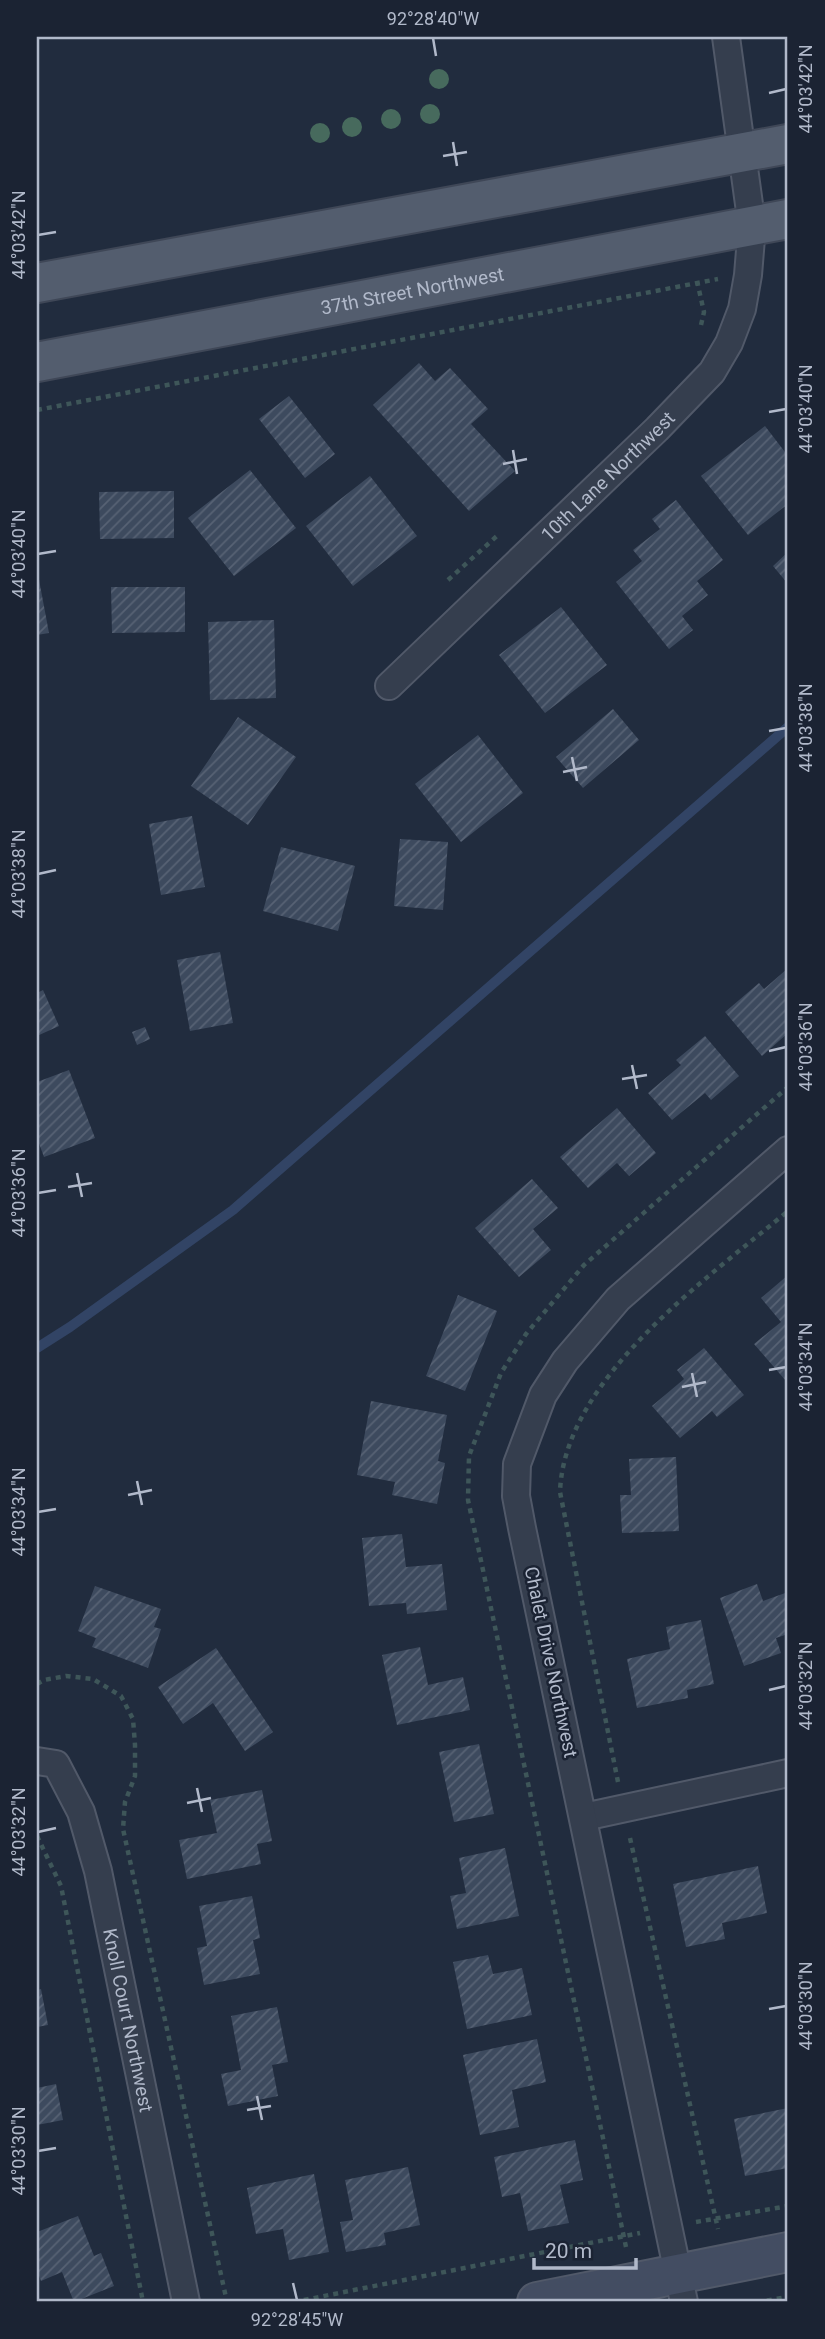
<svg xmlns="http://www.w3.org/2000/svg" width="825" height="2339" font-family="Roboto,sans-serif">
<style>
.lines{fill:none;stroke-linecap:round;stroke-linejoin:round}
.stream{stroke:#324465;stroke-width:10}
.building{fill:url(#building-hatch)}
.street-casing{stroke:#515969;stroke-width:30}
.secondary-casing{stroke:#515969;stroke-width:42}
.primary-casing{stroke:#3f4757;stroke-width:42}
.path{stroke:#3e5659;stroke-width:4.5;stroke-dasharray:5 5;stroke-linecap:butt}
.street{stroke:#353e4e;stroke-width:26}
.secondary{stroke:#434d62;stroke-width:38}
.primary{stroke:#535d6e;stroke-width:38}
.tree{fill:#476a5d}
.ticks{fill:none;stroke:#b1b9ca;stroke-width:2.5}
.labels{text-anchor:middle;dominant-baseline:central;stroke-width:5;stroke-linejoin:round;paint-order:stroke}
.street-label{font-size:19px;fill:#b1b9ca;stroke:#1b2333}
.neatline{fill:none;stroke:#b1b9ca;stroke-width:2.5}
.ticks-label{font-size:18px;text-anchor:middle;fill:#b1b9ca}
</style>
<defs>
<pattern id="building-hatch" width="6" height="6" patternUnits="userSpaceOnUse" patternTransform="scale(1.75)"><rect width="6" height="6" fill="#3d4a5e"/><path d="M-1 1l2-2M0 6l6-6M5 7l2-2" fill="none" stroke="#576274"/></pattern>
</defs>
<rect width="100%" height="100%" fill="#212c3e"/>
<g class="lines">
<path class="stream" d="M37 1348 70 1327 233 1210 788 727"/>
</g>
<path class="building" d="M419 363 435 381 450 368 488 409 471 424 515 471 469 511 373 405Z
M289 396 335 454 305 478 259 419Z
M765 426 788 456V504L748 535 701 476Z
M250 470 296 528 234 576 188 518Z
M370 476 417 536 353 586 306 526Z
M174 491V538L100 539 99 492Z
M676 500 723 560 697 581 708 595 682 616 693 630 669 649 616 582 642 561 633 550 660 529 652 519Z
M788 552V584L773 566Z
M37 569 49 633 37 635Z
M111 587H185V632L112 633Z
M561 607 607 665 545 713 499 655Z
M274 620 276 698 210 700 208 622Z
M613 709 639 740 583 788 556 757Z
M238 717 296 757 248 825 191 786Z
M478 735 523 793 461 842 415 784Z
M192 816 205 887 161 895 149 824Z
M400 839 448 842 443 910 394 906Z
M281 847 355 866 338 931 263 911Z
M220 952 233 1023 190 1031 177 960Z
M787 969 788 1033 762 1056 725 1012 759 983 764 989Z
M43 990 59 1026 37 1036V993Z
M145 1027 150 1039 137 1045 132 1032Z
M705 1036 739 1076 711 1100 705 1093 672 1120 648 1093 681 1065 676 1060Z
M69 1070 95 1138 44 1157 37 1138V1082Z
M617 1108 656 1153 629 1176 617 1163 588 1188 560 1157Z
M532 1179 558 1208 533 1229 551 1250 519 1277 475 1228Z
M788 1275V1379L786 1381 754 1344 781 1322 761 1298Z
M458 1295 497 1311 465 1391 426 1376Z
M704 1348 744 1395 717 1417 712 1411 680 1438 652 1406 684 1379 677 1370Z
M371 1401 447 1415 438 1461 445 1463 437 1504 392 1495 395 1482 357 1475Z
M676 1457 679 1531 622 1533 620 1495H631L629 1459Z
M402 1534 406 1567 442 1564 447 1610 407 1614 406 1603 369 1606 362 1538Z
M757 1584 763 1601 788 1592V1634L776 1638 781 1653 744 1666 720 1598Z
M95 1586 161 1609 154 1627 161 1629 148 1668 92 1647 96 1638 78 1631Z
M701 1620 714 1684 687 1690 688 1698 637 1708 627 1659 670 1649 666 1627Z
M420 1647 428 1685 463 1677 470 1710 397 1725 382 1655Z
M216 1648 273 1732 245 1751 213 1703 183 1724 158 1687Z
M479 1744 494 1814 454 1822 439 1752Z
M262 1790 272 1841 257 1844 261 1864 187 1879 179 1840 217 1833 210 1800Z
M505 1848 519 1916 457 1929 450 1896 466 1893 459 1858Z
M758 1866 767 1913 722 1923 725 1939 686 1947 673 1884Z
M252 1896 260 1938 253 1940 260 1974 204 1985 197 1948 207 1946 199 1906Z
M488 1955 493 1974 522 1968 532 2015 467 2029 453 1962Z
M41 1989 48 2025 37 2027V1990Z
M277 2007 288 2062 272 2065 278 2096 228 2106 221 2074 241 2070 231 2016Z
M537 2039 546 2082 512 2090 519 2127 480 2135 463 2055Z
M56 2084 63 2120 37 2125V2088Z
M788 2108V2168L745 2176 734 2119Z
M575 2140 583 2180 560 2185 569 2223 528 2231 520 2193 502 2197 494 2157Z
M408 2167 420 2225 384 2233 386 2245 346 2252 340 2222 353 2220 345 2180Z
M314 2174 329 2252 289 2260 283 2229 256 2234 247 2188Z
M78 2216 94 2256 101 2253 114 2286 74 2302 62 2272 41 2281 37 2270V2232Z"/>
<g class="lines">
<defs>
<g id="street">
<path id="s1" d="M389 686 657 429 712 372 729 343 742 309 748 275 752 226 726 37"/>
<path id="s2" d="M37 1761 56 1764 81 1812 98 1871 186 2302"/>
<path d="M584 1817 788 1773"/>
<path d="M684 2302 522 1528 516 1496 517 1464 543 1395 565 1361 618 1299 788 1150"/>
</g>
<path id="secondary" d="M537 2302 788 2252"/>
<g id="primary">
<path d="M37 283 788 144"/>
<path id="s3" d="M37 362 788 219"/>
</g>
</defs>
<use href="#street" class="street-casing"/>
<use href="#secondary" class="secondary-casing"/>
<use href="#primary" class="primary-casing"/>
<path class="path" d="M697 281 704 312 701 325
M37 410 718 279
M448 580 498 535
M37 1684 44 1680 66 1676 93 1679 121 1696 133 1719 135 1745V1776L125 1802 123 1829 227 2302
M618 1782 560 1492C564 1378 708 1278 788 1211
M37 1836 61 1886 143 2302
M630 1838 718 2229
M696 2222 788 2206
M626 2247 476 1537 468 1500 469 1456 501 1373 526 1334 584 1265 788 1087
M294 2302 640 2233
M757 2302 788 2297"/>
<use href="#street" class="street"/>
<use href="#secondary" class="secondary"/>
<use href="#primary" class="primary"/>
</g>
<g class="tree">
<circle cx="439" cy="79" r="10"/>
<circle cx="430" cy="114" r="10"/>
<circle cx="391" cy="119" r="10"/>
<circle cx="352" cy="127" r="10"/>
<circle cx="320" cy="133" r="10"/>
</g>
<path class="ticks" d="M433 38 436 56M769 93 786 89M453 142 457 166M443 156 467 152M38 235 56 232M769 412 786 409M513 450 517 474M503 464 527 459M38 554 56 551M769 731 786 728M572 757 577 781M563 772 587 767M38 874 56 870M769 1051 786 1047M632 1065 637 1089M622 1079 647 1075M77 1173 82 1197M68 1187 92 1183M38 1193 56 1190M769 1370 786 1367M692 1373 697 1397M682 1387 706 1382M137 1481 142 1505M128 1495 152 1490M38 1512 56 1509M769 1690 786 1686M197 1788 202 1812M187 1803 211 1798M38 1832 56 1828M769 2009 786 2006M257 2096 262 2120M247 2110 271 2106M38 2151 56 2148M293 2283 297 2300"/>
<g class="labels">
<g class="street-label">
<text stroke="none"><textPath href="#s3" startOffset="382">37th Street Northwest</textPath></text>
<text stroke="none"><textPath href="#s1" startOffset="303">10th Lane Northwest</textPath></text>
<text transform="translate(551 1662) rotate(78)">Chalet Drive Northwest</text>
<text stroke="none"><textPath href="#s2" startOffset="287">Knoll Court Northwest</textPath></text>
</g>
</g>
<rect width="825" height="2339" fill="none" stroke="#1b2333" stroke-width="77"/>
<path d="M534 2258v10h102v-10" fill="none" stroke="#b1b9ca" stroke-width="3.5"/>
<text x="545" y="2258" font-size="21" fill="#b1b9ca" stroke="#1b2333" stroke-width="5" paint-order="stroke">20 m</text>
<rect x="38" y="38" width="748" height="2262" class="neatline"/>
<g class="ticks-label">
<text x="433" y="25">92°28'40"W</text>
<text transform="translate(806 89) rotate(-90)" y="6">44°03'42"N</text>
<text transform="translate(19 235) rotate(-90)" y="6">44°03'42"N</text>
<text transform="translate(806 409) rotate(-90)" y="6">44°03'40"N</text>
<text transform="translate(19 554) rotate(-90)" y="6">44°03'40"N</text>
<text transform="translate(806 728) rotate(-90)" y="6">44°03'38"N</text>
<text transform="translate(19 874) rotate(-90)" y="6">44°03'38"N</text>
<text transform="translate(806 1047) rotate(-90)" y="6">44°03'36"N</text>
<text transform="translate(19 1193) rotate(-90)" y="6">44°03'36"N</text>
<text transform="translate(806 1367) rotate(-90)" y="6">44°03'34"N</text>
<text transform="translate(19 1512) rotate(-90)" y="6">44°03'34"N</text>
<text transform="translate(806 1686) rotate(-90)" y="6">44°03'32"N</text>
<text transform="translate(19 1832) rotate(-90)" y="6">44°03'32"N</text>
<text transform="translate(806 2006) rotate(-90)" y="6">44°03'30"N</text>
<text transform="translate(19 2151) rotate(-90)" y="6">44°03'30"N</text>
<text x="297" y="2326">92°28'45"W</text>
</g>
</svg>
